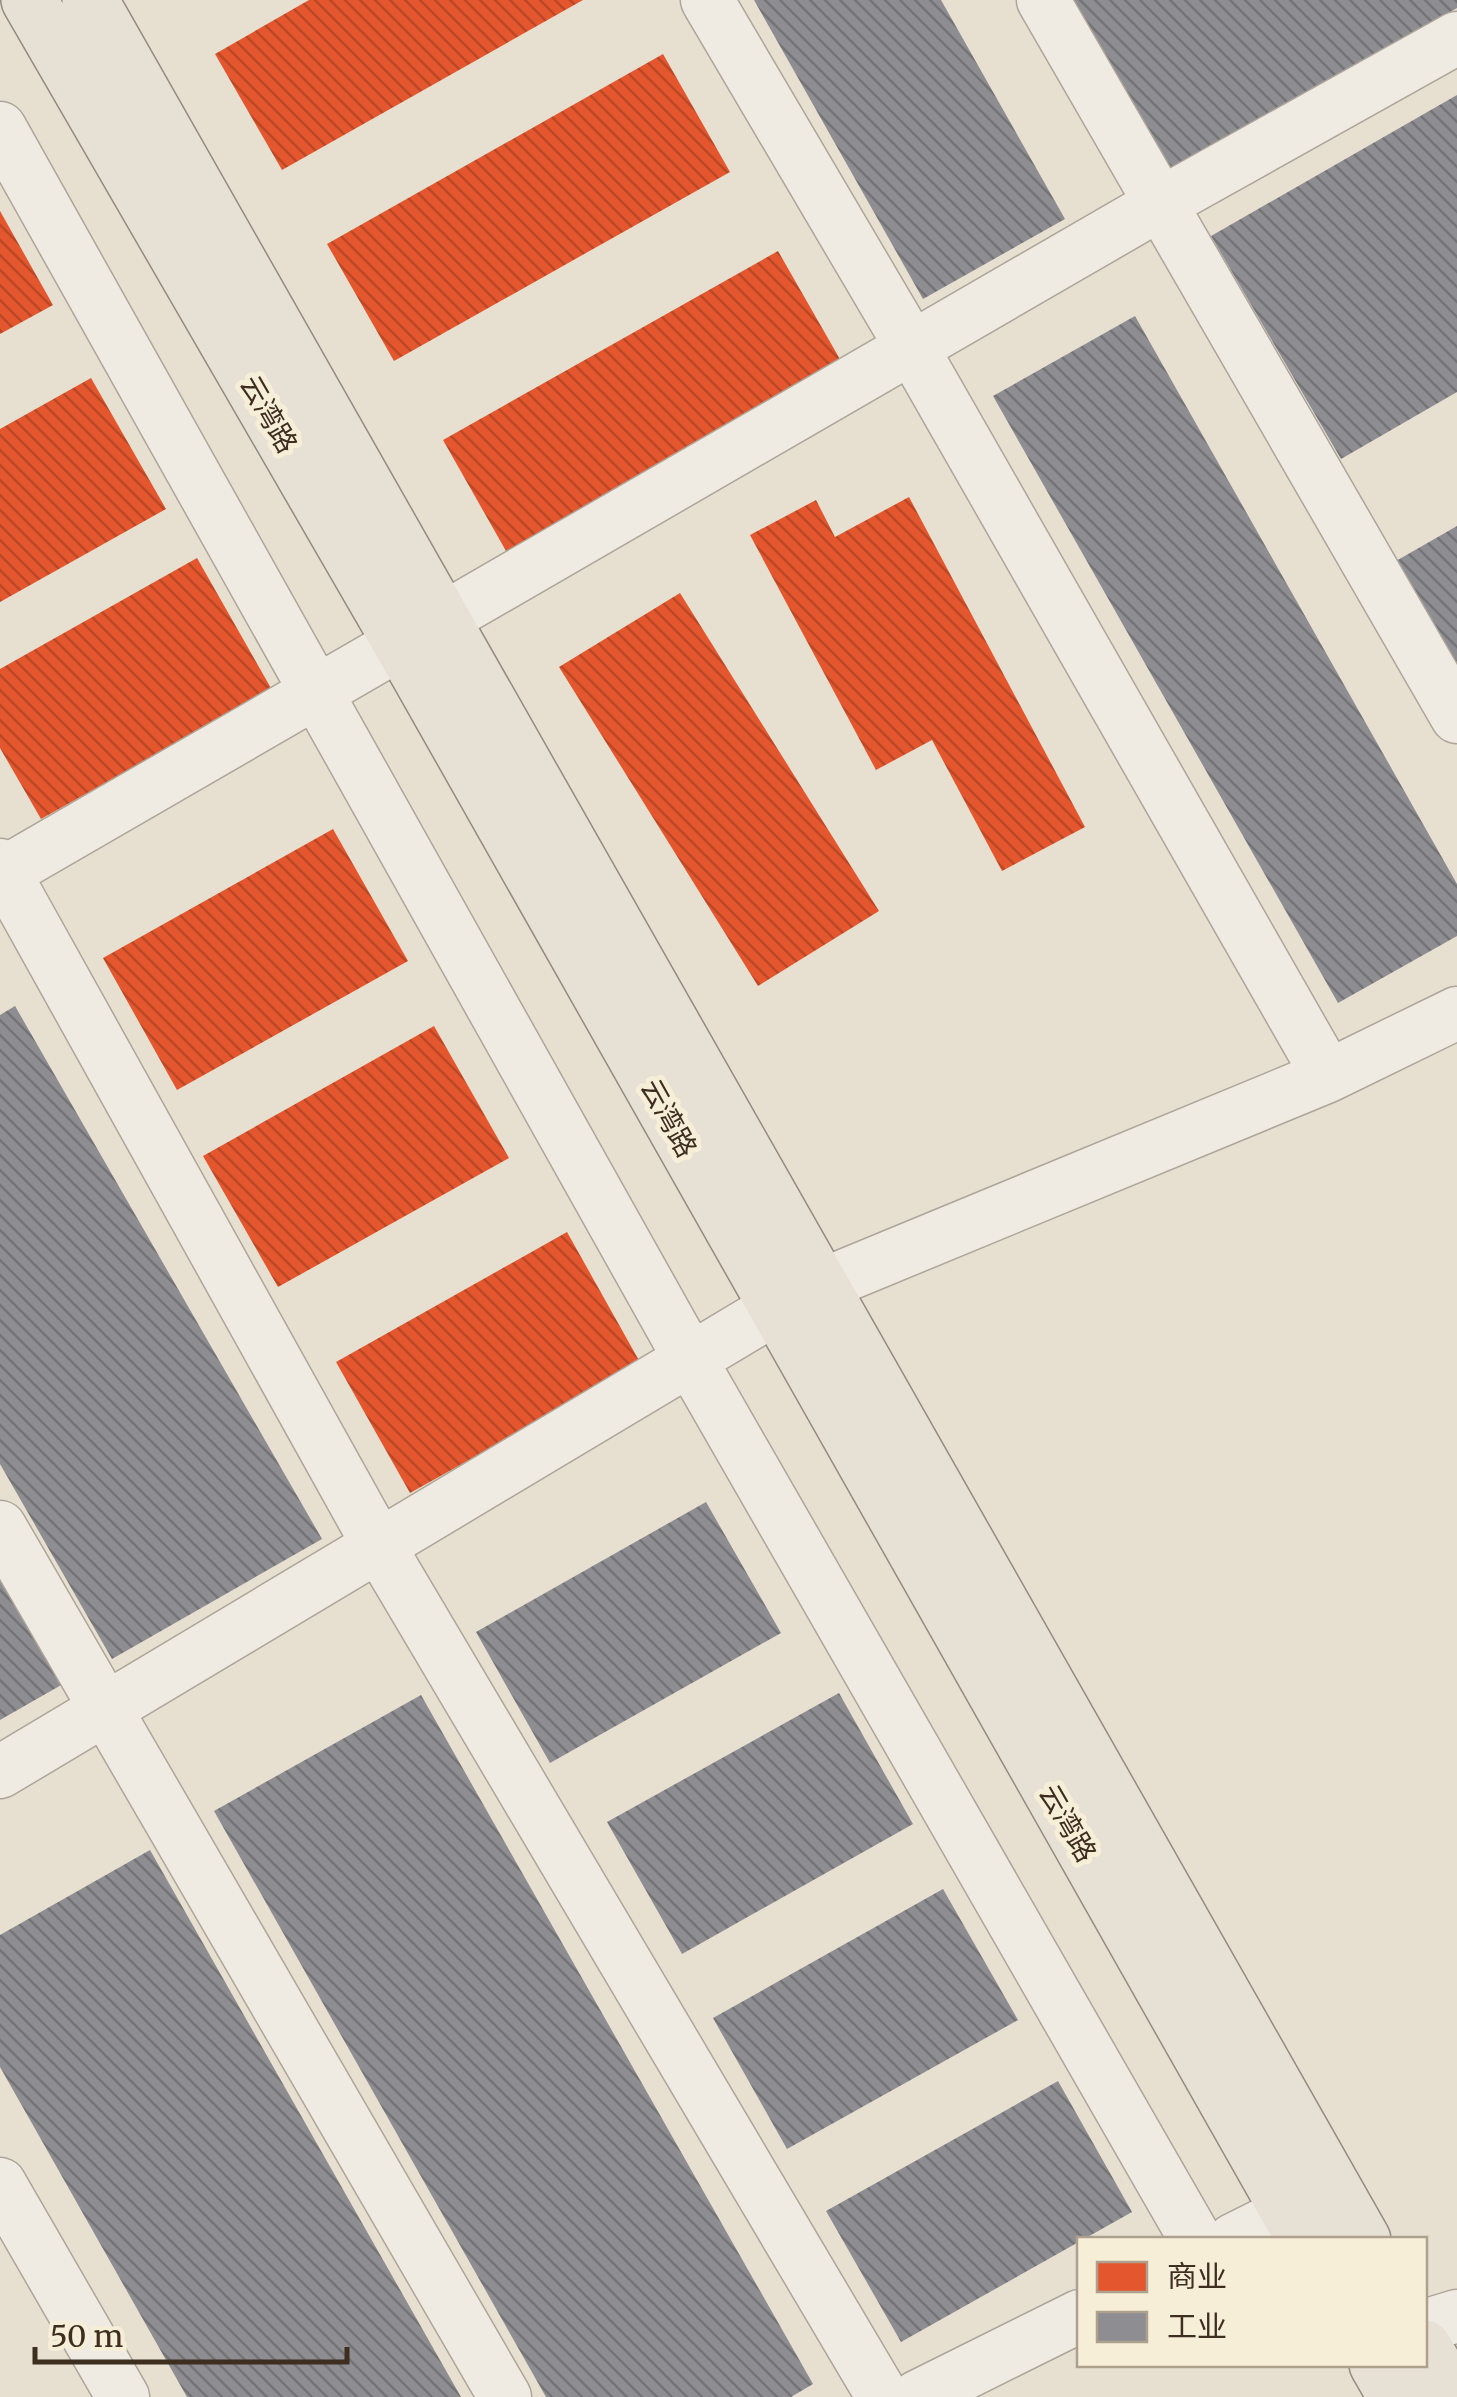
<svg xmlns="http://www.w3.org/2000/svg" width="1457" height="2397" font-family="Merriweather,'Noto Sans SC',serif">
<style>
.shops{fill:url(#shops-back-hatch)}
.industry{fill:url(#industry-back-hatch)}
.lines{fill:none;stroke-linecap:round;stroke-linejoin:round}
.minor-casing{stroke:#ada599;stroke-width:55}
.major-casing{stroke:#928b80;stroke-width:58}
.minor{stroke:#efebe3;stroke-width:52}
.major{stroke:#e6e1d4;stroke-width:55}
.labels{text-anchor:middle;dominant-baseline:central;stroke-width:10;stroke-linejoin:round;paint-order:stroke}
.street-label{font-size:28px;fill:#3d2e20;stroke:#f7eed8}
</style>
<defs>
<pattern id="shops-back-hatch" width="6" height="6" patternUnits="userSpaceOnUse" patternTransform="scale(2.5)"><rect width="6" height="6" fill="#e4572e"/><path d="M-1 5l2 2M0 0l6 6M5-1l2 2" fill="none" stroke="#ba4827"/></pattern>
<pattern id="industry-back-hatch" width="6" height="6" patternUnits="userSpaceOnUse" patternTransform="scale(2.5)"><rect width="6" height="6" fill="#8d8d92"/><path d="M-1 5l2 2M0 0l6 6M5-1l2 2" fill="none" stroke="#747477"/></pattern>
</defs>
<rect width="100%" height="100%" fill="#e7e0d1"/>
<path class="shops" d="M309 0H583L282 170 215 54Z
M663 54 730 172 394 361 327 244Z
M0 211 53 305 0 334Z
M778 251 845 368 510 558 443 440Z
M91 378 166 509 0 602V429Z
M909 497 1085 827 1002 871 932 740 876 770 750 535 816 500 835 537Z
M197 558 272 690 41 819 0 748V669Z
M680 593 879 911 758 986 559 667Z
M333 829 408 961 177 1090 103 958Z
M434 1026 509 1158 278 1287 203 1156Z
M567 1232 641 1364 410 1493 336 1362Z"/>
<path class="industry" d="M754 0H941L1065 219 923 299Z
M1072 0H1457V8L1172 172Z
M1457 95V392L1341 459 1211 236Z
M1135 316 1457 884V936L1338 1003 993 396Z
M1457 526V667L1396 561Z
M15 1006 322 1539 112 1659 0 1464V1015Z
M706 1502 781 1633 550 1763 476 1632Z
M0 1574 63 1684 0 1720Z
M839 1693 913 1824 682 1954 607 1822Z
M421 1695 813 2384 791 2397H546L214 1811Z
M150 1850 461 2397H187L0 2067V1935Z
M943 1889 1018 2020 787 2149 713 2018Z
M1058 2081 1132 2212 901 2342 826 2211Z"/>
<g class="lines">
<defs>
<path id="minor" d="M707 0 912 348 1328 1076
M1043 0 1457 717
M0 128 690 1359 1196 2240
M0 865 379 1546 883 2397
M0 875 1160 204 1457 38
M0 1527 505 2397
M0 1772 776 1308 822 1285 1328 1076 1457 1013
M0 2184 123 2397
M1233 2240 1289 2212
M1424 2326 1457 2316
M917 2397 1080 2316"/>
<path id="major" d="M29 0 401 643 1305 2240
M90 0 1363 2240
M1424 2348 1453 2397
M1377 2364 1396 2397"/>
</defs>
<use href="#minor" class="minor-casing"/>
<use href="#major" class="major-casing"/>
<use href="#minor" class="minor"/>
<use href="#major" class="major"/>
</g>
<g class="labels">
<g class="street-label">
<text transform="translate(269 414) rotate(60)">云湾路</text>
<text transform="translate(669 1118) rotate(61)">云湾路</text>
<text transform="translate(1068 1823) rotate(60)">云湾路</text>
</g>
</g>
<rect x="1077" y="2237" width="350" height="130" fill="#f7eed8" stroke="#ada18e" stroke-width="2.5"/>
<rect x="1097" y="2262" width="50" height="30" fill="#e4572e" stroke="#ada18e" stroke-width="2.5"/>
<text x="1167" y="2287" font-size="30" fill="#3d2e20">商业</text>
<rect x="1097" y="2312" width="50" height="30" fill="#8d8d92" stroke="#ada18e" stroke-width="2.5"/>
<text x="1167" y="2337" font-size="30" fill="#3d2e20">工业</text>
<path d="M35 2347v15h312v-15" fill="none" stroke="#3d2e20" stroke-width="5"/>
<text x="50" y="2347" font-size="30" fill="#3d2e20" stroke="#f7eed8" stroke-width="8" paint-order="stroke">50 m</text>
</svg>
